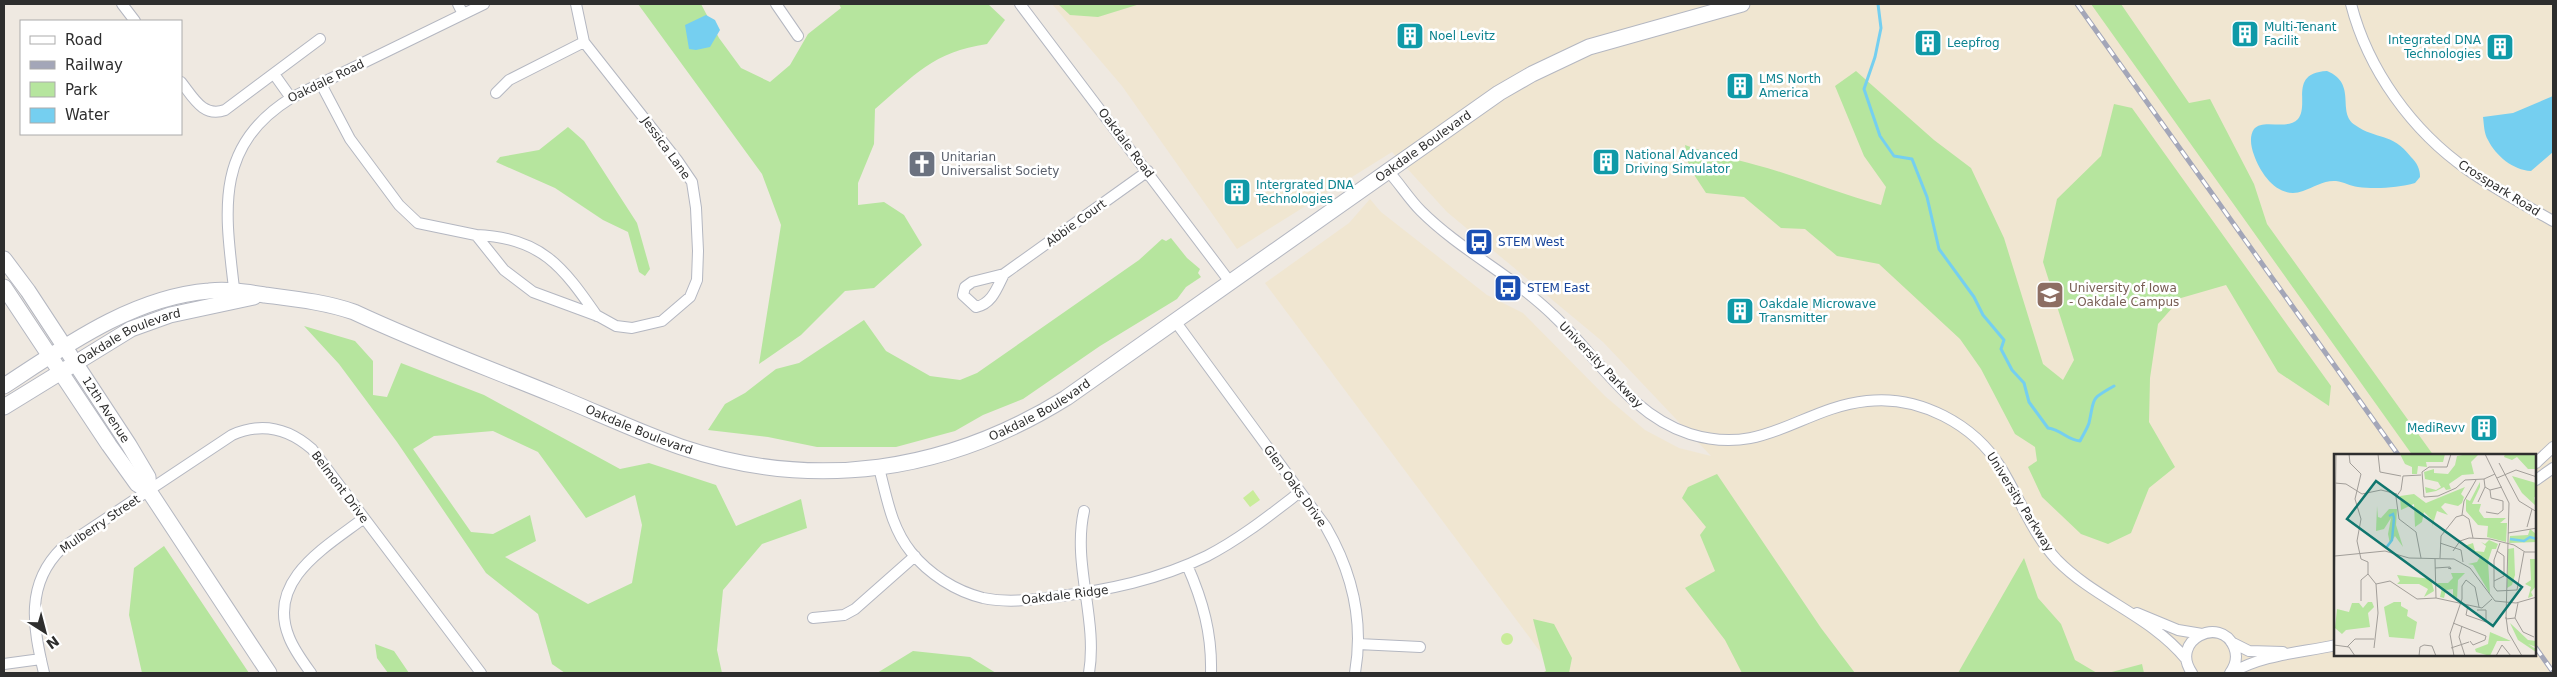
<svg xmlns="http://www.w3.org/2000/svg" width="2557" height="677" font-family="'DejaVu Sans',sans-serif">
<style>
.education{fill:#f0e6d1;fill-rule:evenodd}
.green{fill:#b6e59e;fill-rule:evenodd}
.pitch{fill:#c9ec9a}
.water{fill:#75cff0}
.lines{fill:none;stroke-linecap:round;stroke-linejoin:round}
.stream{stroke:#75cff0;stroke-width:3}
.street-casing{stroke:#b4b7c1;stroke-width:12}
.secondary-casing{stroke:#b4b7c1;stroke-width:17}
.street{stroke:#fff;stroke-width:10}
.secondary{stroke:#fff;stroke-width:15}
.rail-casing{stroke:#a3a6b8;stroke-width:5}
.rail{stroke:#fff;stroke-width:3;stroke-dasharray:9;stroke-linecap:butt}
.labels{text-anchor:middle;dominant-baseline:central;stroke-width:5;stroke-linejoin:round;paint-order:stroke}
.culture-label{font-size:12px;fill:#0d838f;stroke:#fff;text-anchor:start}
.street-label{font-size:12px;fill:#2e2e2e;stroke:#fff}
.worship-label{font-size:12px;fill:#5b616d;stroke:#fff;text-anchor:start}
.transit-label{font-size:12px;fill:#164399;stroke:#fff;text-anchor:start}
.education-label{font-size:12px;fill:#785e54;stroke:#fff;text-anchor:start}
.inset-river{fill:none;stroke:#75cff0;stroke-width:2.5}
.inset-road{fill:none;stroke:#a29e99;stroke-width:1}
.view{fill:#0f766e;fill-opacity:0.15;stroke:#0f766e;stroke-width:2.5}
.inset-edge{fill:none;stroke:#2e2e2e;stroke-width:2.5}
</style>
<rect width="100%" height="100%" fill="#efe9e1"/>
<path class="education" d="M1052 4H2553V673H1556L1265 283 1349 223 1370 199 1381 212 1487 295 1523 313 1606 397 1645 430 1679 448 1711 456 1603 342 1447 212 1392 152 1237 249 1122 86ZM2336 456H2536V656H2336Z"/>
<path class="green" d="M638 4H701L719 38 741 68 770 82 790 65 808 34 841 8 839 4H988L1005 20 987 44C933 52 915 75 875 109L874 144 858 183V205L884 202 904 215 922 245 874 288 845 291 801 335 759 364 781 225 762 174Z
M1058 4H1140L1098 17 1070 15Z
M2091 4H2121L2189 103 2210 99 2254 184 2267 224 2434 456H2413Z
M1856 71 1934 140 1971 168 2004 238 2043 364 2063 380 2074 360 2043 262 2057 199 2101 156 2114 104 2132 108 2331 386 2329 406 2278 372 2226 285 2181 298 2158 324 2150 378 2149 422 2175 467 2149 488 2131 533 2108 544 2081 534 2042 497 2028 467 2037 461 2035 447 2015 434 1981 369 1960 339 1879 264 1837 256 1805 229 1781 228 1744 197 1706 193 1689 167 1685 145C1709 154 1732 158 1756 165 1798 176 1839 194 1881 205L1886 187 1864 156 1835 86Z
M568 127 584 141 637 223 650 269 645 276 639 272 628 232 603 220 555 188 496 162 500 157 539 150Z
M1171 238 1187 258 1200 269 1198 273 1201 277 1186 287 1177 299 1100 346 1023 399 983 415 955 431 896 447H817L768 437 708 430 725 404 745 393 776 369 799 363 864 320 886 351 930 376 960 380 977 373 1139 260 1162 239 1166 241Z
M304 326 355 341 373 361V395L387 397 401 363 484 395 620 469 649 463 716 485 736 526 801 499 807 528 762 544 723 590 717 650 722 673H565L552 664 538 614 486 573 397 442 339 364ZM493 431 538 452 586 518 635 495 642 525 632 583 588 604 505 557 536 541 530 515 493 534 471 532 413 449 434 436Z
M1717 474 1821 628 1855 673H1742L1725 640 1685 588 1715 571 1700 535 1706 527 1682 498 1688 487Z
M164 546 249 673H142L129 615 134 568Z
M2024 558 2038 598 2061 624 2075 660 2097 673H1958Z
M1533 619 1554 624 1572 658 1569 673H1542L1546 671Z
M375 644 394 651 409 673H388L377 658Z
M913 651 970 657 996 673H877Z
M2142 664 2144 673H2108Z"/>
<path class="pitch" d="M1253 490 1260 500 1250 507 1243 498Z
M1501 639a6 6 0 1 1 12 0a6 6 0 1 1-12 0Z"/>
<path class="water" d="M706 15 715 20 720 30 710 47 696 50 689 49 685 25Z
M2327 71C2358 84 2336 112 2355 125 2376 140 2392 132 2411 157 2417 163 2420 169 2420 177L2415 183C2398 188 2375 189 2358 187 2350 186 2344 182 2336 181 2324 180 2314 187 2303 191 2279 200 2261 175 2254 155 2251 147 2249 136 2254 129 2263 118 2287 131 2298 119 2310 105 2288 73 2327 71Z
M2553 96V152L2531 171C2513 170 2496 156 2488 140 2484 134 2484 124 2483 117L2513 113Z"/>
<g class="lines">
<path class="stream" d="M1878 4 1881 28 1875 57 1864 89 1880 136 1894 156 1912 159 1927 197 1939 249 1974 297 1983 315 2004 340 2001 349 2012 370 2024 383 2029 402 2048 428C2062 430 2067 440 2080 441 2083 435 2087 429 2089 423 2095 397 2089 400 2114 386"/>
<defs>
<path id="street" d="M122 4 135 21
M458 4 463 14
M776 4 798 36
M1020 4 1230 282
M2351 4C2368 70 2412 131 2468 170 2495 189 2525 205 2553 221
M274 74 291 98
M181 82C193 97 203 118 225 110L320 39
M321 84 350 139 399 205 418 223 476 235 504 270 533 292 598 316 616 326 632 328 662 321 690 297 697 280 698 251 696 208 692 182 677 160 584 42 576 4
M496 93 509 80 584 42
M1388 171C1400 184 1409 199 1421 211 1460 250 1513 276 1553 315 1597 356 1630 415 1690 434 1765 457 1800 408 1867 401 1919 395 1974 424 2001 468 2020 499 2032 533 2057 560 2095 599 2151 616 2186 659
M476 235C541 237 563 267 597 316
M1004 274C997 288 992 304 976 307L963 295 965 287 972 282 1004 274 1148 171
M235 297C226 216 211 148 291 98L484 4
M1175 321 1326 527C1352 572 1364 621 1355 673
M2536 463 2553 447
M879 468C887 498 891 527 911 552 929 574 955 591 983 598 1007 603 1030 600 1054 597 1108 590 1158 580 1207 556 1240 539 1270 515 1300 492
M2536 480 2553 468
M1084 511C1072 564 1098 619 1089 673
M1187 565C1203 601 1212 634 1211 673
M2137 613 2178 630 2202 634
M813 618 844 615 855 609 915 556
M2231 642 2249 651 2283 652
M1358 644 1420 647
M4 664 41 659
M44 673C33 627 25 584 62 548L232 435C261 422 288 428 312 449L481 673
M311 673C303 662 294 650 289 637 266 580 326 547 364 518
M2192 673C2169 640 2221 615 2234 647 2238 657 2236 665 2230 673
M2231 673C2264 654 2300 653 2336 645"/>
<g id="secondary">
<path id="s1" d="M4 259 28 291 129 445 148 477 149 491"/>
<path d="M4 287 109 445 137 484 149 491 269 673"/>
<path id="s2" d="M4 386C65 346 133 297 209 291 228 289 246 292 265 295 296 299 325 302 354 312 420 343 488 368 554 395 596 412 638 432 681 447 815 492 947 472 1066 398L1499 93 1532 74 1589 47 1742 4"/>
<path id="s3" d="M4 407 131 329 170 315 254 297"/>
</g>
</defs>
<use href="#street" class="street-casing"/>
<use href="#secondary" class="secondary-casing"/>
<use href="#street" class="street"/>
<use href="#secondary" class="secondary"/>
<defs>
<path id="rail" d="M2077 4 2399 456
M2536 648 2553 672"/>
</defs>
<use href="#rail" class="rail-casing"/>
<use href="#rail" class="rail"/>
</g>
<defs>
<symbol id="building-square" viewBox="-11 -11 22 22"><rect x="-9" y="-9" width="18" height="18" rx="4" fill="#0f9aa8" stroke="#fff"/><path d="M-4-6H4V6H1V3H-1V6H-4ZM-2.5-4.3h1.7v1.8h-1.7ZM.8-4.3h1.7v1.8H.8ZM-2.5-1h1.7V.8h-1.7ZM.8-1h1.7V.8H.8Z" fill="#fff"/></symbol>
<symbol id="church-square" viewBox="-11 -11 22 22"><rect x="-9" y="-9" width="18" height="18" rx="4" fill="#6b7280" stroke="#fff"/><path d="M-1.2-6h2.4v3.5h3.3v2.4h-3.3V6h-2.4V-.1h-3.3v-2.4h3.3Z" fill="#fff"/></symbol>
<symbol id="bus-square" viewBox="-11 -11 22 22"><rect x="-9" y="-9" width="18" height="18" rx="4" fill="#1a4fb4" stroke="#fff"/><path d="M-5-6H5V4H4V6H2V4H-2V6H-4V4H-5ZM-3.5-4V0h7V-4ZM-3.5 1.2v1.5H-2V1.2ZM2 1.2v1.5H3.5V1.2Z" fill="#fff"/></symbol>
<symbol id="university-square" viewBox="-11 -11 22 22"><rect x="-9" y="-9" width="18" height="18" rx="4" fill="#8d6e63" stroke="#fff"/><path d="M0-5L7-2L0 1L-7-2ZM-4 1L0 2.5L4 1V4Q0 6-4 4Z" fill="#fff"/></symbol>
</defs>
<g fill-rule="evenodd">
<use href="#building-square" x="2229" y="18" width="32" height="32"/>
<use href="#building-square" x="1394" y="20" width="32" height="32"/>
<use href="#building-square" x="1912" y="27" width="32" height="32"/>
<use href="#building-square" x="2484" y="31" width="32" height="32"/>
<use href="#building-square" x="1724" y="70" width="32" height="32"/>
<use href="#building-square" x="1590" y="146" width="32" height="32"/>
<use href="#church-square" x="906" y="148" width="32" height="32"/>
<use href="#building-square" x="1221" y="176" width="32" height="32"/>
<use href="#bus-square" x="1463" y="226" width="32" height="32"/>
<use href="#bus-square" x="1492" y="272" width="32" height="32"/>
<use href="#university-square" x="2034" y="279" width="32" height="32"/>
<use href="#building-square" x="1724" y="295" width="32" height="32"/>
<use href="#building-square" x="2468" y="412" width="32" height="32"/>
</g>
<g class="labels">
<g class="culture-label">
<text x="2264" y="27">Multi-Tenant<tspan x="2264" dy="14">Facilit</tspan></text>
<text x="1429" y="36">Noel Levitz</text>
<text x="2481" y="40" text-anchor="end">Integrated DNA<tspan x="2481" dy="14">Technologies</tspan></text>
<text x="1947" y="43">Leepfrog</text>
<text x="1759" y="79">LMS North<tspan x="1759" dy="14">America</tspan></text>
<text x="1625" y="155">National Advanced<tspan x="1625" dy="14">Driving Simulator</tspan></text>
<text x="1256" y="185">Intergrated DNA<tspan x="1256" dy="14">Technologies</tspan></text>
<text x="1759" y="304">Oakdale Microwave<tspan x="1759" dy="14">Transmitter</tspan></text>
<text x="2465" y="428" text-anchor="end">MediRevv</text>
</g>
<g class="street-label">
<text transform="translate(326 81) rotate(-26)">Oakdale Road</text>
<text transform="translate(1126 143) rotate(53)">Oakdale Road</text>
<text stroke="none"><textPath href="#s2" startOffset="1568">Oakdale Boulevard</textPath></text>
<text transform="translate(666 148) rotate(54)">Jessica Lane</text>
<text transform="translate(2499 188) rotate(32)">Crosspark Road</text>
<text transform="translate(1076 223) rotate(-36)">Abbie Court</text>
<text stroke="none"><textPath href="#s3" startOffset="144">Oakdale Boulevard</textPath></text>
<text transform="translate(1601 365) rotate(46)">University Parkway</text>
<text stroke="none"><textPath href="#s1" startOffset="182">12th Avenue</textPath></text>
<text stroke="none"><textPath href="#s2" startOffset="1102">Oakdale Boulevard</textPath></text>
<text stroke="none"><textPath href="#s2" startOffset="684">Oakdale Boulevard</textPath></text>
<text transform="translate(1295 486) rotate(54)">Glen Oaks Drive</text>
<text transform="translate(340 487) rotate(53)">Belmont Drive</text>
<text transform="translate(2020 502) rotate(58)">University Parkway</text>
<text transform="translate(100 524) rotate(-34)">Mulberry Street</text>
<text transform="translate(1065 595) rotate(-7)">Oakdale Ridge</text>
</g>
<g class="worship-label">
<text x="941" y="157">Unitarian<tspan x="941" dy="14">Universalist Society</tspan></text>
</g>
<g class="transit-label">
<text x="1498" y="242">STEM West</text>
<text x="1527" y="288">STEM East</text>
</g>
<g class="education-label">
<text x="2069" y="288">University of Iowa<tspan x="2069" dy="14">- Oakdale Campus</tspan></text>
</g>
</g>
<g transform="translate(2334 454)">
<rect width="202" height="202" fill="#efe9e1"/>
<path d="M66 0H111L109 8H92L93 13 84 12 83 20H78V13L71 10ZM134 0H145L137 8 140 20 128 21 115 30 117 35 112 36 110 33 102 37 92 39 91 33 102 36 107 33 104 28 91 25 90 18 100 15V19L114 20 121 11 123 2ZM171 0H202V15H194L183 3 178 6 170 3ZM178 22 202 29V44L200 43 202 52 188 39ZM146 28V33L138 50H147L145 57 150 64H172L166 69H173L172 88 153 83 154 72 144 71 132 57V45L136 47ZM131 33 127 40 130 43 128 49 124 52 111 49 107 53 114 61 103 57 98 73 99 67 90 58 88 68 81 73 80 50 67 56 66 42 80 40 92 49ZM43 52 44 63 47 64 55 55H63L62 71 69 93 61 82 56 90 54 80 57 64 50 75 42 77ZM196 75 202 80V88L175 89 176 82 194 81ZM155 86 164 90 162 95H158L154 107 156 140 139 111 134 110 143 108 147 101 130 92 139 89 141 97 150 98 152 92 147 88 151 90ZM180 94 181 121 178 131 173 134 174 95ZM196 105H202V132L197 138 199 142 194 144 197 133 191 130 197 126ZM117 119H131L124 126 123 145 119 144V135L112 136 110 144 106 143 108 134 103 129H114L119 124ZM63 121 97 125 100 137 90 143 94 135 85 130H63L66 127ZM34 148H38L40 153 34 159 36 173 12 176 8 180 1 174 3 155 15 158 18 149H25L29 154ZM60 148H67V152L74 156 73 162 83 168 80 185 55 183 50 153ZM176 169 194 186 202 187V193L194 190 202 195V198L184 186ZM156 178 177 187H163L156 202 142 198 141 195 154 190Z" fill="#b6e59e"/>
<path class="inset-river" d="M176 85 190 87 196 83 203 85M52 94 58 86 60 64 59 60 55 62"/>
<path class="inset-road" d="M15 0 16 9 27 20 21 45 27 65 23 87 27 105 34 108V120L42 130 44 159 40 194M44 0 46 18 67 22M117 0 113 13H95L88 18 90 43 104 42 122 34 131 26 150 25 161 20M151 0 175 49 172 165M165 9 185 47 203 58M69 22 67 36 62 43 65 65 82 78 87 104M69 22 87 21M163 24 182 16 203 23M1 29 12 30 28 40 47 36 63 40M151 33 156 36 168 33M144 48 151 33 150 25M152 58 164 60 169 56V47L157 44 156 36M128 61 130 47 142 26M193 73 198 55M174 79 203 74M106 89 127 96 129 108M166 89 160 106V133L163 137 183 136 190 98M119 97 126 87 135 84 156 85 180 91 191 98H203M1 102 51 97 75 104 120 105 136 114 161 147 182 149 203 143M106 104 107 82 122 63 129 61 135 65 139 84M101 105 102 144M101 114 116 113 117 115 114 114M160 127 170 122V102L163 97M42 130 56 127 83 145 102 144M102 144 148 154 158 145M27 147V126L34 120M134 151 132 161 152 168V156H143M0 153 2 0M172 163 174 178 188 202M181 164 184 149M172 165 181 164 189 178 200 183M119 169 152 182 151 186 139 191 136 187M128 172 125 183 131 202M0 191 15 193 21 202M13 193 21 185H40M117 194 135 188M85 202 86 193 90 191 98 192 102 202M120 202 116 180 128 145V132L132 126 141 133 145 153M162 202 168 191 177 202"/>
<path class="view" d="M42 27 188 133 159 172 13 65Z"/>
<rect width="202" height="202" class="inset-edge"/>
</g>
<rect width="2557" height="677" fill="none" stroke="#2e2e2e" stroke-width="10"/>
<rect x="20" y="20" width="162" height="115" fill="#ffffff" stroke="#ababab"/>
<rect x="30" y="36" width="25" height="8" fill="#ffffff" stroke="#ababab"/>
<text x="65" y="45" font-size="15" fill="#2e2e2e">Road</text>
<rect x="30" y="61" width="25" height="8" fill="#a3a6b8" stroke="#ababab"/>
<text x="65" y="70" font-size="15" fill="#2e2e2e">Railway</text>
<rect x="30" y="82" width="25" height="15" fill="#b6e59e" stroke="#ababab"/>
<text x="65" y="95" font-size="15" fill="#2e2e2e">Park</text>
<rect x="30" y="108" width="25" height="15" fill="#75cff0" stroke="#ababab"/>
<text x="65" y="120" font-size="15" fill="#2e2e2e">Water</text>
<g transform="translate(45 632) rotate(144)" stroke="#ffffff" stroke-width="4" paint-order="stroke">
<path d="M0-4L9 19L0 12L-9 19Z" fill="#2e2e2e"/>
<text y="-8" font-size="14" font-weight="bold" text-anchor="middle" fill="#2e2e2e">N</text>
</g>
</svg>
